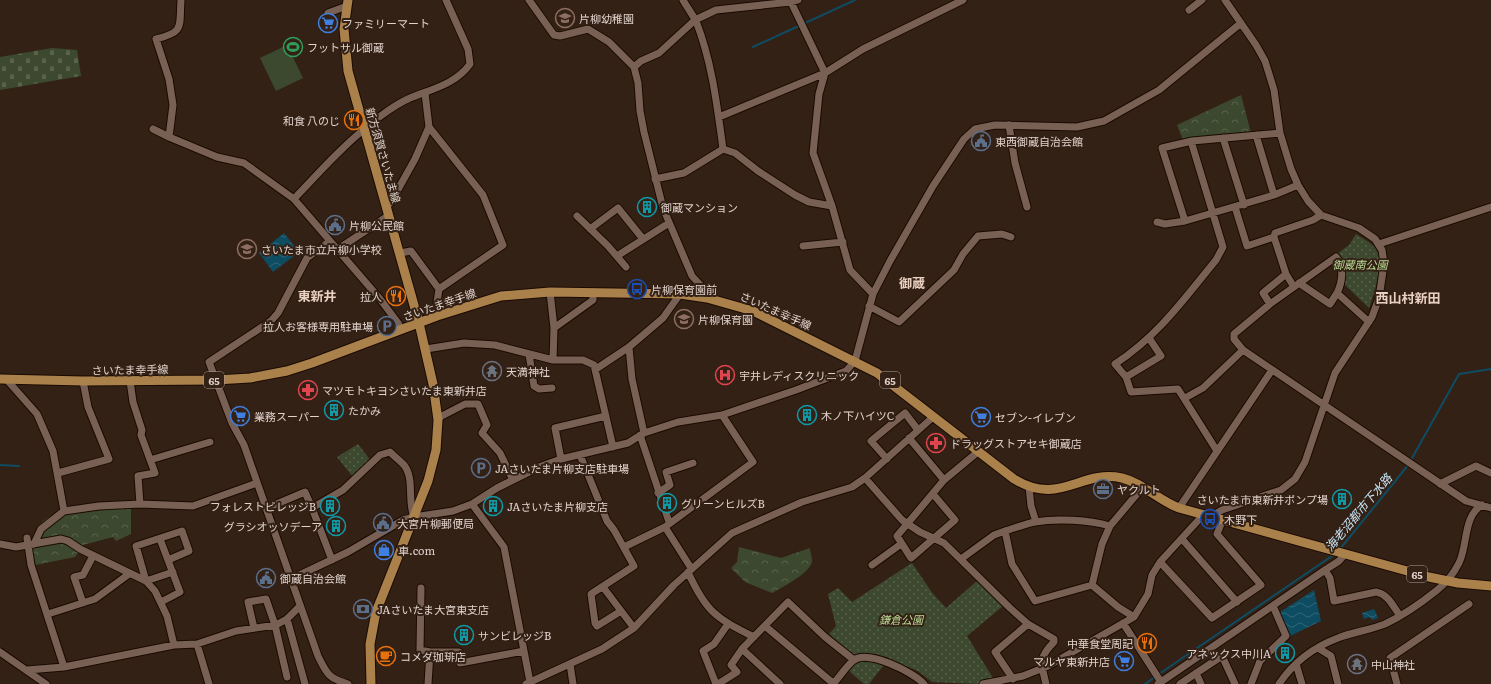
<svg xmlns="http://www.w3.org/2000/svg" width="1491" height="684" font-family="Literata,'Noto Sans JP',serif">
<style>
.grass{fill:url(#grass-dots)}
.forest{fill:url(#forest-crowns)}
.cemetery{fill:url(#cemetery-stones)}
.pitch{fill:#3c492f}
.water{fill:url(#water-waves)}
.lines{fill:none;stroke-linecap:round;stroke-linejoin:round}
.stream{stroke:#0e4c62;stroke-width:2}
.minor-casing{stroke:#1b0a02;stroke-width:9}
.major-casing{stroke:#1b0a02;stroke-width:11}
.minor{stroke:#786154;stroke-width:7}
.major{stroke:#aa814b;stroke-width:9}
.labels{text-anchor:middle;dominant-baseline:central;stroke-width:4;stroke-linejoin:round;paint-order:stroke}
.shield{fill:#342116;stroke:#ac9e95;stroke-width:1}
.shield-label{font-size:10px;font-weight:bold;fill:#e0d3cc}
.poi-label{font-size:11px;fill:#e0d3cc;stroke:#342116;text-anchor:start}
.street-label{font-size:11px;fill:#e0d3cc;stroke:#342116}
.park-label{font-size:11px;font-style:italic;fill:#badc96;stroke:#342116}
.water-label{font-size:12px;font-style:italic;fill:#c5e5f5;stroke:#342116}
.quarter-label{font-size:13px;font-weight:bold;fill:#ead0c1;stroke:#342116}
</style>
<defs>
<pattern id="grass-dots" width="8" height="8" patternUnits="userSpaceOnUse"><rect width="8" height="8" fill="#3c492f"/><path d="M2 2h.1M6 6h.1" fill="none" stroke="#58624c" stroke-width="1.8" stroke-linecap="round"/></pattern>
<pattern id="forest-crowns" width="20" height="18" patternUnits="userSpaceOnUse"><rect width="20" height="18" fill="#3c492f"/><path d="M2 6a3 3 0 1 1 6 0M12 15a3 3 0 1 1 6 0" fill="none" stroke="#58624c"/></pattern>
<pattern id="cemetery-stones" width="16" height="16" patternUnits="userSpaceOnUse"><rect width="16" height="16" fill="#3c492f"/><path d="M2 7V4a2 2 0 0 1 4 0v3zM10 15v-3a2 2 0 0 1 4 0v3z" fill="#58624c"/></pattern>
<pattern id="water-waves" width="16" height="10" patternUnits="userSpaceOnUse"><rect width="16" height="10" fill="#0e4c62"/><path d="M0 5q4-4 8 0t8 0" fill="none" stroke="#316577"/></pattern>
</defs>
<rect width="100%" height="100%" fill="#342116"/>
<path class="grass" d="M1356 234C1362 238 1372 243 1376 249 1385 264 1374 293 1369 308L1344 284 1341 260 1337 254 1349 245Z
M358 444 371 461 353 477 337 457Z
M912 563 933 594 946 608 978 580 1003 606 967 636 993 678 978 684 932 682 918 671 877 654H852L829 634 836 626 828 594 838 588 852 602Z
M855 662H875L883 666 869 684H864L849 671Z"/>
<path class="forest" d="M1241 95 1251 133 1183 140 1177 125Z
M131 509V534L116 541 113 537 83 545 75 557 35 565C28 547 32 524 52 515 56 513 62 515 67 514 87 511 110 505 131 509Z
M739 547 781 558 810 548C810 552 812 557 812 561 812 572 781 588 772 593L745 582 731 568 737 562Z"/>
<path class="cemetery" d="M52 48 77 50 81 76 0 90V57Z"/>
<path class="pitch" d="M287 45 303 78 276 91 260 58Z"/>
<path class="water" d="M284 233 299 252 273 272 259 253Z
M1314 590 1321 621 1290 636 1280 612Z
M1374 609 1378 618 1372 620 1370 617 1364 619 1362 613Z"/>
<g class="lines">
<path class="stream" d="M753 47 855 0
M1411 460 1459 374 1491 369
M0 465 19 466
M1340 549 1409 464
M1159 674 1335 554
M1145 684 1155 677"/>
<defs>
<path id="minor" d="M181 0C179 27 185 32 156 39L169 79 173 105 169 137 217 157 244 163 294 199 380 299 398 323 401 330
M529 0 554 35 560 36 588 29 609 42 634 67 638 83 640 111 644 132 663 208 692 276 704 289 707 298
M683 0C687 7 692 14 696 21 712 62 717 105 723 149
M791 2 825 73 819 94 813 153 832 206 850 270 873 294
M1189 10 1202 0
M328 13 347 6
M634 67 641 61 659 53 695 20 716 10 791 2 798 0
M719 117 825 73 863 49 963 0
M1009 125 1015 163 1027 207
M429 127 483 195 503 245 439 289 436 309 437 316
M153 129 169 137
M1280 133 1192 141 1162 148 1185 221 1274 195 1298 185
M1256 135 1274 195
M1223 138 1244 205
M1191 141 1223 247 1216 260C1184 299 1158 336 1115 364L1126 377 1131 392 1178 389 1217 451
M723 149 735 153 758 171 795 195 809 202 832 206
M655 179 684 173 723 149
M294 199C321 170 349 139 382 115 390 109 401 102 410 98 432 89 456 84 470 64L468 49 446 0
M386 207 391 202 415 159 429 127 425 93
M1235 207 1247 246 1274 237
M577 216 608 246 626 267
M1157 222 1165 224 1185 221
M590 229 618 208 643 239
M330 241 307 258 278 313 271 321 209 362 232 423 244 445 318 656C327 674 328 678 348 684
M1379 244 1491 207
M803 246 843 242
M338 249 388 216
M400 253 411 251 439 289
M617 256 669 223
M1299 283 1330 304 1337 293 1369 322
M1294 287 1286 274 1274 237 1275 233 1313 220 1321 215
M550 292 554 328 553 360
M1337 293C1342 283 1345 267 1336 257L1270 304 1234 334V339L1243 350 1466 501 1491 508
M1270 304 1263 293 1286 274
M869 306 899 322 954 270 963 254 978 236 1002 234 1011 237
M554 328 593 300V292
M629 347 632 379 644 433
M426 349 464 343 495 345 553 360H583L594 365 613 447
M529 354 534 386 539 389 552 388
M596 369 629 347 663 318 680 294
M1126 377 1161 356 1149 338
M7 380 37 414 53 451 64 511
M130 381 133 402 142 430 141 435 155 473 138 476 140 504
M1185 398 1203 388 1243 350
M438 418 465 404H478L487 425 482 433 500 453 513 480
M640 435 669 522
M909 438 944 480
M580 455 607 521 614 530 634 566 591 594 595 623 597 626 621 611
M561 459 555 428 606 416
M887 459 871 441 905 413 918 430
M150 460 210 442
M58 473 109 459 88 407 83 381
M865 478 902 520 920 532 944 543 1010 608 1028 624 1054 639V642C1038 658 1041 663 1046 684
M1440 484 1476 466 1491 473
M1029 487 1031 506 1036 522
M658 493 670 485 666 472 693 463
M933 494 955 520 911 558 897 536 944 480 979 451
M472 504 504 547 530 682
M267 508 305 492 312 508 343 490 380 455 390 452C395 457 400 461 404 465 415 479 407 501 414 517
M312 508 332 560
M1179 508 1272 370
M1212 516 1222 510 1281 490 1295 479 1305 462 1335 373 1372 317 1379 298 1384 264 1382 250 1375 239 1359 228 1321 215 1308 201 1298 185 1291 169 1280 133 1274 90 1265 61 1256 45 1225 0
M1110 526C1089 520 1057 518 1035 522 1025 524 1015 528 1005 531L1012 564 1035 601 1092 585 1102 544 1110 526 1142 488
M665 527 691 568
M27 538 31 565 64 667
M160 539 180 592 161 602
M1182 539 1237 602
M0 544 16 547 61 539 68 541 80 549 146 581 155 591 167 616 174 645
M34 544 41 529 64 511 99 506 140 504 193 506 257 483
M624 547 665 527 753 462 722 415
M961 559 994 535 1005 531
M168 560 189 551 182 531 136 546 146 581 173 572
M1160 562 1212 618 1261 585 1217 534 1223 519
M872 565 901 544
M1325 570 1330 578 1334 601 1376 592C1388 594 1393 606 1400 616
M688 572C706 612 716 618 754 637
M291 579 348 552 403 520 414 517 453 511 472 504 497 488 539 467 561 459 628 443 644 433 678 422 722 415 796 390 846 371 855 361 873 294 890 261 933 186 964 139 975 129 995 125 1077 127 1104 121 1159 90 1241 23
M1092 585 1118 607 1134 617
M603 587 634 628
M421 588 420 650 430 652
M83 603 74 577 83 575 93 556
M48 614 95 599 129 574
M287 619 305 684
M1123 623 1161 682
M765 626 834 684
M254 628 248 602 266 599 275 625 287 677
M197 644 209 684
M1318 648 1331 656 1338 684
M0 652 46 684
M570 664 573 684
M1296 664 1302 684
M27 670 64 667 174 645 197 644 236 631 276 625 287 619 300 606
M1196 673 1201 684
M1013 679 995 652 1028 624
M428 684 430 652H459L460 663 524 651
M526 684 602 649 634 628 674 585 732 533 802 502 852 487 865 478 933 417
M716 684 703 651 714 644 728 624
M718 684 737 672 731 665 742 649
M780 684 742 649 788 602 825 637 854 660
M833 684C840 677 846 666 854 660 869 650 913 672 924 684
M983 684 1023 676 1048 666 1134 617 1148 594 1152 575 1160 562 1204 514
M1158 684 1325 570 1339 561 1345 554
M1180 684 1222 656 1235 684
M1251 684 1260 661 1286 636 1273 606
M1279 684C1293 663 1314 647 1338 638 1353 632 1370 630 1385 624 1402 616 1421 603 1436 591 1445 584 1454 573 1459 563 1468 545 1463 516 1482 505
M1397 684 1390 658 1469 604"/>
<path id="major" d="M348 0 344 29 348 71 419 323 433 384 438 420 436 450 428 481 376 612 370 644 371 684
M0 379 83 381 216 380 250 378 287 371 312 363 437 316 501 296 550 292 680 294 707 298 753 311 877 373 1014 479C1060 507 1080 469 1122 478 1143 483 1159 501 1179 508L1429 577 1458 583 1491 586"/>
</defs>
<use href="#minor" class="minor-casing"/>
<use href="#major" class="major-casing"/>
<use href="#minor" class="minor"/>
<use href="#major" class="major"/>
</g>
<defs>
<symbol id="school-ring" viewBox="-11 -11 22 22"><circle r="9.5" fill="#342116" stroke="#8d6e63" stroke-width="1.5"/><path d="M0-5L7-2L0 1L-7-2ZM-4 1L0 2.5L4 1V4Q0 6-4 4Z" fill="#8d6e63"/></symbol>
<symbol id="supermarket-ring" viewBox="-11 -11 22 22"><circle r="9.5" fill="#342116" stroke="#3f7fe0" stroke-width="1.5"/><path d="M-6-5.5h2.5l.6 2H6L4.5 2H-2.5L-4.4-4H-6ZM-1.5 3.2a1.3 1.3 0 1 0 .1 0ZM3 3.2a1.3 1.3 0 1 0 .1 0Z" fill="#3f7fe0"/></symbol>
<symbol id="stadium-ring" viewBox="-11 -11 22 22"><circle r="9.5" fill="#342116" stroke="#2e9e5b" stroke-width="1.5"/><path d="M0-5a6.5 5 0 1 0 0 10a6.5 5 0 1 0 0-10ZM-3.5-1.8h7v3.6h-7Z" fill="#2e9e5b"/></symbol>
<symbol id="restaurant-ring" viewBox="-11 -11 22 22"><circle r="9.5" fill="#342116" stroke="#e8710a" stroke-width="1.5"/><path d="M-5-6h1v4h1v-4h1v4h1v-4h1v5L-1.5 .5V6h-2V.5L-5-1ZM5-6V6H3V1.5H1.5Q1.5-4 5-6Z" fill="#e8710a"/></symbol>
<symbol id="civic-ring" viewBox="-11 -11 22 22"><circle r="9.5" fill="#342116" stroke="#5c6f8a" stroke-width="1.5"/><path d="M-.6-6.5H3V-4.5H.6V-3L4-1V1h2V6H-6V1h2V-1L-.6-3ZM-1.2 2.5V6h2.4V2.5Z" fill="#5c6f8a"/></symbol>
<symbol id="building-ring" viewBox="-11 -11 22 22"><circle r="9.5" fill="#342116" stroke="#0f9aa8" stroke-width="1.5"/><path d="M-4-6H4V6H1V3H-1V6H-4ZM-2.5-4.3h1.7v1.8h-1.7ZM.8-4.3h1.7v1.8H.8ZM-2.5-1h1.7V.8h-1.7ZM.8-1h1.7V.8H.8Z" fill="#0f9aa8"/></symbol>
<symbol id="bus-ring" viewBox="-11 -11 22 22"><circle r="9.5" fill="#342116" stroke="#1a4fb4" stroke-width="1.5"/><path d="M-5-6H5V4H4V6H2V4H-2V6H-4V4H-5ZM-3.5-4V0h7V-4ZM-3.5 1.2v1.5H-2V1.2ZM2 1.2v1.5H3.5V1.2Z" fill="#1a4fb4"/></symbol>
<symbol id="parking-ring" viewBox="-11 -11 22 22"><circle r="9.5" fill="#342116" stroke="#5c6f8a" stroke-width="1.5"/><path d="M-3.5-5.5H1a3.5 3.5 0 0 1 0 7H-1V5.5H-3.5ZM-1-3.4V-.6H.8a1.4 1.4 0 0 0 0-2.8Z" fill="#5c6f8a"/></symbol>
<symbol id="temple-ring" viewBox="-11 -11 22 22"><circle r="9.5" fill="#342116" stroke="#6b7280" stroke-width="1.5"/><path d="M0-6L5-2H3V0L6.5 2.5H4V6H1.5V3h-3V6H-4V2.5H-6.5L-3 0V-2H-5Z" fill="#6b7280"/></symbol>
<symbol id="hospital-ring" viewBox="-11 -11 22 22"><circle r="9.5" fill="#342116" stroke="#e0444e" stroke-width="1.5"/><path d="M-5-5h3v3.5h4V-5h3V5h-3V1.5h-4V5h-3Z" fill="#e0444e"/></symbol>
<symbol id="pharmacy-ring" viewBox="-11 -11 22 22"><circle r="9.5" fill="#342116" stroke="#e0444e" stroke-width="1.5"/><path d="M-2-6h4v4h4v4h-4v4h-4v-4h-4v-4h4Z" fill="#e0444e"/></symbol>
<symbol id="office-ring" viewBox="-11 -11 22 22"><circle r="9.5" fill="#342116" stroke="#5c6f8a" stroke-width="1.5"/><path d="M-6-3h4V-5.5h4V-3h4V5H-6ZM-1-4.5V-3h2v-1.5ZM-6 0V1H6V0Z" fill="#5c6f8a"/></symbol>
<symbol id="shop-ring" viewBox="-11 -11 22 22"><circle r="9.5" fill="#342116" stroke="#3f7fe0" stroke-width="1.5"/><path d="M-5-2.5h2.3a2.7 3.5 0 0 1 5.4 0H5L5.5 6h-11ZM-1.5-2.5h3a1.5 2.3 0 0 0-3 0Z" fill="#3f7fe0"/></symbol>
<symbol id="bank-ring" viewBox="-11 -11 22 22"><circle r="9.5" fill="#342116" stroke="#5c6f8a" stroke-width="1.5"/><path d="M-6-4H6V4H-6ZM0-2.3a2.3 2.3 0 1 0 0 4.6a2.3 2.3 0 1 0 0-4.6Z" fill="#5c6f8a"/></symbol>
<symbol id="cafe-ring" viewBox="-11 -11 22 22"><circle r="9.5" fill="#342116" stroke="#e8710a" stroke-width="1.5"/><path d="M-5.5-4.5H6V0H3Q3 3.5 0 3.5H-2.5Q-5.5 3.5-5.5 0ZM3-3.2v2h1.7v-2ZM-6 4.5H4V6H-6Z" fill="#e8710a"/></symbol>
</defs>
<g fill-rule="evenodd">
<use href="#school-ring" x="554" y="7" width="22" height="22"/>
<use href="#supermarket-ring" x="317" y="12" width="22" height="22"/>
<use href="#stadium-ring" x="282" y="36" width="22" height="22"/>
<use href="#restaurant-ring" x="343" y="109" width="22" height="22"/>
<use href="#civic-ring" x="970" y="130" width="22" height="22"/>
<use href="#building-ring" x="636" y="196" width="22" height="22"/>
<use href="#civic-ring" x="324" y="214" width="22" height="22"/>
<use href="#school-ring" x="236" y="238" width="22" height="22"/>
<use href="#bus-ring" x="626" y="278" width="22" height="22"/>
<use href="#restaurant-ring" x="385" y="285" width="22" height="22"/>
<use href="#school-ring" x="673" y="308" width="22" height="22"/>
<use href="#parking-ring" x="376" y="315" width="22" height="22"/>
<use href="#temple-ring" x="481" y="360" width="22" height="22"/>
<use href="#hospital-ring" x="714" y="364" width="22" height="22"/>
<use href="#pharmacy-ring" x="297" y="379" width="22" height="22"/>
<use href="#building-ring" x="323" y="399" width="22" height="22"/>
<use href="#building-ring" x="796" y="404" width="22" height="22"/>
<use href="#supermarket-ring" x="229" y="405" width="22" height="22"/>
<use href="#supermarket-ring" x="970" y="406" width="22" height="22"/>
<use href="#pharmacy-ring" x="925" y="432" width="22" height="22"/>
<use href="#parking-ring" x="470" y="457" width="22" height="22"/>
<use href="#office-ring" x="1092" y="478" width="22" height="22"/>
<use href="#building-ring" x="1331" y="488" width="22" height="22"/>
<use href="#building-ring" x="656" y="492" width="22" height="22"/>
<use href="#building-ring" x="319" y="495" width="22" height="22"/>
<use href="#building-ring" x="482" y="495" width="22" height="22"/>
<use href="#bus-ring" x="1199" y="508" width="22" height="22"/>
<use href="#civic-ring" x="372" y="512" width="22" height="22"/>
<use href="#building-ring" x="325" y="515" width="22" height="22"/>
<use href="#shop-ring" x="373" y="539" width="22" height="22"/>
<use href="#civic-ring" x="255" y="567" width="22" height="22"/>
<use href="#bank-ring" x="352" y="598" width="22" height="22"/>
<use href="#building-ring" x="453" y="624" width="22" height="22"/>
<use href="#restaurant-ring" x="1136" y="632" width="22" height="22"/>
<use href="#building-ring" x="1274" y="642" width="22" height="22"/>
<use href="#cafe-ring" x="375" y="645" width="22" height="22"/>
<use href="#supermarket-ring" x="1113" y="650" width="22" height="22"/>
<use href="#temple-ring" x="1346" y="653" width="22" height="22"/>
</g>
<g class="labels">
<g class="shield">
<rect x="204" y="372" width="20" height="16" rx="3"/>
<rect x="880" y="372" width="20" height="16" rx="3"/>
<rect x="1407" y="566" width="20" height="16" rx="3"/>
</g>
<g class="shield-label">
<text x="214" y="380">65</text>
<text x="890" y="380">65</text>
<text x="1417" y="574">65</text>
</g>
<g class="poi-label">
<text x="579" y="18">片柳幼稚園</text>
<text x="342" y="23">ファミリーマート</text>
<text x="307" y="47">フットサル御蔵</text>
<text x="340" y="120" text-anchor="end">和食 八のじ</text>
<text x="995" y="141">東西御蔵自治会館</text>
<text x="661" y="207">御蔵マンション</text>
<text x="349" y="225">片柳公民館</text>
<text x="261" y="249">さいたま市立片柳小学校</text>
<text x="651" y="289">片柳保育園前</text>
<text x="382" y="296" text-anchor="end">拉人</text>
<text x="698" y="319">片柳保育園</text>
<text x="373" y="326" text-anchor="end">拉人お客様専用駐車場</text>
<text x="506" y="371">天満神社</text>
<text x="739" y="375">宇井レディスクリニック</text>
<text x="322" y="390">マツモトキヨシさいたま東新井店</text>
<text x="348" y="410">たかみ</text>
<text x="821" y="415">木ノ下ハイツC</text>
<text x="254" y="416">業務スーパー</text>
<text x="995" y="417">セブン-イレブン</text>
<text x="950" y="443">ドラッグストアセキ御蔵店</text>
<text x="495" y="468">JAさいたま片柳支店駐車場</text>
<text x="1117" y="489">ヤクルト</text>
<text x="1328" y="499" text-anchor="end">さいたま市東新井ポンプ場</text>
<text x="681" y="503">グリーンヒルズB</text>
<text x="316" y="506" text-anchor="end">フォレストビレッジB</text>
<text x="507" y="506">JAさいたま片柳支店</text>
<text x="1224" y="519">木野下</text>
<text x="397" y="523">大宮片柳郵便局</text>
<text x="322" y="526" text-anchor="end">グラシオッソデーア</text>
<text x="398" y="550">車.com</text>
<text x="280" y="578">御蔵自治会館</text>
<text x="377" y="609">JAさいたま大宮東支店</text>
<text x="478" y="635">サンビレッジB</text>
<text x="1133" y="643" text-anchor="end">中華食堂周記</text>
<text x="1271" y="653" text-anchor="end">アネックス中川A</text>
<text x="400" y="656">コメダ珈琲店</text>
<text x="1110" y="661" text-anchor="end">マルヤ東新井店</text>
<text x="1371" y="664">中山神社</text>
</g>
<g class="street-label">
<text transform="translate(384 155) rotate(74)">新方須賀さいたま線</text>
<text transform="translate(439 304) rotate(-19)">さいたま幸手線</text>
<text transform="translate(776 310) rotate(24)">さいたま幸手線</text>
<text transform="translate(130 369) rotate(-1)">さいたま幸手線</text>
</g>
<g class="park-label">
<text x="1360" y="264">御蔵南公園</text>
<text x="901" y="619">鎌倉公園</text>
</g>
<g class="water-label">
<text transform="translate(1358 512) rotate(-50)">海老沼都市下水路</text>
</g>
<g class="quarter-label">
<text x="912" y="282">御蔵</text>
<text x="317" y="295">東新井</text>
<text x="1408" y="297">西山村新田</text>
</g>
</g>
</svg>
